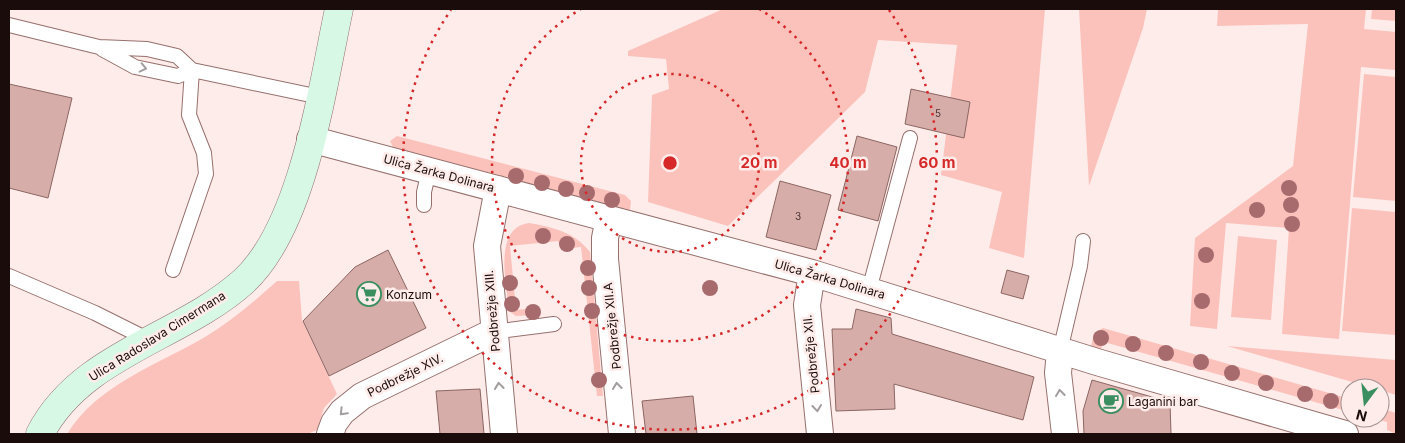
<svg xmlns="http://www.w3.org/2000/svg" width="1405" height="443" font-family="Inter,sans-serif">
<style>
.green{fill:#fbc2bc}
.building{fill:#d6ada9;stroke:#8b6662}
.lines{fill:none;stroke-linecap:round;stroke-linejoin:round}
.lane-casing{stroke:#96706d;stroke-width:16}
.street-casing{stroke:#96706d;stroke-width:28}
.secondary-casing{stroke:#96706d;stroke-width:29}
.lane{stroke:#fff;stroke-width:14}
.street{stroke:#fff;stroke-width:26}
.secondary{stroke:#d6f8e5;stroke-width:28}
.tree{fill:#a76a6d}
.oneway{stroke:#a39e9d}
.ring{fill:none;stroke:#d62828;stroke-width:2.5;stroke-dasharray:2.5 5}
.labels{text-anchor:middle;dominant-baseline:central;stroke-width:5;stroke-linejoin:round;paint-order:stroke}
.number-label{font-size:10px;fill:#493432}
.street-label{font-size:12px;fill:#1a0c0b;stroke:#feecea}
.poi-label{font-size:12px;fill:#1a0c0b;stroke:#feecea;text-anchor:start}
.centre{fill:#d62828;stroke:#feecea;stroke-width:2.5}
.ring-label{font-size:15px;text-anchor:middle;font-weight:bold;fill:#d62828;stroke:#feecea;stroke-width:5;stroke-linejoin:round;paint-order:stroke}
</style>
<rect width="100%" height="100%" fill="#feecea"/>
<path class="green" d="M723 9H1045L1024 258 989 248 1002 192 941 175 957 45 878 40 865 92 728 226 648 202 652 95 669 89 666 59 628 56V51Z
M1079 9H1147L1143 28 1089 186Z
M1218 9H1366L1364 29 1396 32V70L1361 67 1339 339 1282 334 1289 228 1226 223 1217 329 1190 326 1195 238 1293 166 1308 24 1217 26Z
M1372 9H1396V21L1371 19Z
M1364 74 1396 77V201L1353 197Z
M397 136 625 195 631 201 630 210 394 149 390 141Z
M1352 208 1396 212V335L1342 331Z
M529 223C552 227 575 232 590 252L603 396H597L581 247 561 249 558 241 510 246 516 310 536 308 539 310 535 315 516 316 509 311C507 285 492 228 529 223Z
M1238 236 1277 240 1271 320 1231 317Z
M277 281H299L302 320 337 394 324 408 317 430 307 434H67C97 385 157 365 205 337 231 321 255 301 277 281Z
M1103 328 1350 399V412L1104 342 1101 349 1091 347 1094 333Z
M1227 346 1396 360V395L1380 390V388H1373Z
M1380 408 1396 413V434L1387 430V422L1372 418H1380Z"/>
<path class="building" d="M9 84 72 98 48 198 9 188Z
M911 89 970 102 964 138 905 124Z
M857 136 897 147 878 221 838 210Z
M780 181 831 195 816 250 766 237Z
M388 250 426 328 329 376 303 321 355 267Z
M1007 270 1029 276 1023 299 1001 293Z
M856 309 891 318 892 334 1034 377 1023 420 894 384 895 409 836 411 832 329H852Z
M1092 380 1170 402 1171 434H1084L1083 411Z
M480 389 484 434H440L436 391Z
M693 396 697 434H646L642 401Z"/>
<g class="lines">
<defs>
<path id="lane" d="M9 25 99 47 147 49 177 56 192 70 320 97
M102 49 135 67 178 76 192 70
M424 205V192L429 171
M173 270 206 174 204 153 189 115 192 70
M9 276 95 313 149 340
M869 290 910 138
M493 332 554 324
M1060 351 1080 266 1083 241"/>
<path id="street" d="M310 139 812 273 1097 362 1345 434
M498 189 487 246 504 434
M609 218 605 238V259L622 434
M812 273 807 305 820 434
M1060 351 1058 373 1065 434
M330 434 334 423 342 412 362 396 493 332"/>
<path id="secondary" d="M40 434C81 354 181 338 244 281 304 225 322 88 339 9"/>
</defs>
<use href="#lane" class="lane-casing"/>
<use href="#street" class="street-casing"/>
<use href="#secondary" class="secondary-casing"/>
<use href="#lane" class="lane"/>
<use href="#street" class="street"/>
<use href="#secondary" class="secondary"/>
</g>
<g class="tree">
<circle cx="516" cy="176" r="8"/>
<circle cx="542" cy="183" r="8"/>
<circle cx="1289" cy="188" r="8"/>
<circle cx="566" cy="189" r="8"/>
<circle cx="587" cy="193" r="8"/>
<circle cx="612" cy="200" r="8"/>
<circle cx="1291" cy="205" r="8"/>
<circle cx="1257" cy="210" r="8"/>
<circle cx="1292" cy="224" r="8"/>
<circle cx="543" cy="236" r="8"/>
<circle cx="567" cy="244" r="8"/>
<circle cx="1206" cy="255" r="8"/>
<circle cx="588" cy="268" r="8"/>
<circle cx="510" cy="283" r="8"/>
<circle cx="589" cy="288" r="8"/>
<circle cx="710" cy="288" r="8"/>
<circle cx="1202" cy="301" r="8"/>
<circle cx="512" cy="304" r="8"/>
<circle cx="592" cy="311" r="8"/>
<circle cx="533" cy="312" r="8"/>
<circle cx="1101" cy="338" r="8"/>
<circle cx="1133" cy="344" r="8"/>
<circle cx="1166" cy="353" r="8"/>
<circle cx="1201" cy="362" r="8"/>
<circle cx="1232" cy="373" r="8"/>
<circle cx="599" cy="380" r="8"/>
<circle cx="1266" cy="383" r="8"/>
<circle cx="1305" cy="394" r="8"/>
<circle cx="1331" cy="401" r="8"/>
</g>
<defs><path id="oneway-chevron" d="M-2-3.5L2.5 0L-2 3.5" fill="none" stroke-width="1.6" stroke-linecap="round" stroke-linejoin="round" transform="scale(1.25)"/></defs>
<g class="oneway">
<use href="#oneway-chevron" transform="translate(143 68) rotate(13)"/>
<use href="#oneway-chevron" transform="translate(499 386) rotate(-96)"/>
<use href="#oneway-chevron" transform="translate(617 386) rotate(-96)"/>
<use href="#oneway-chevron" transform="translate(1060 393) rotate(-97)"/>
<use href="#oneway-chevron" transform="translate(817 408) rotate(84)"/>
<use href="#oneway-chevron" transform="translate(343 412) rotate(134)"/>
</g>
<g class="ring">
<circle cx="670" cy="163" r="89"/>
<path d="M759 9A178 178 0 1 1 581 9"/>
<path d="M889 10A267 267 0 1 1 451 10"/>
</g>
<defs>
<symbol id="supermarket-ring" viewBox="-11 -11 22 22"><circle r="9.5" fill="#feecea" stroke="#3b8e60" stroke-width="1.5"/><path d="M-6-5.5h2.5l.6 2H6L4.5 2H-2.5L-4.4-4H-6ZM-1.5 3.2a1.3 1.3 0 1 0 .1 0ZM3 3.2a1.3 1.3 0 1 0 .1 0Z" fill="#3b8e60"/></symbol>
<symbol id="cafe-ring" viewBox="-11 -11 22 22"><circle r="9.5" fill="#feecea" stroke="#3b8e60" stroke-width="1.5"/><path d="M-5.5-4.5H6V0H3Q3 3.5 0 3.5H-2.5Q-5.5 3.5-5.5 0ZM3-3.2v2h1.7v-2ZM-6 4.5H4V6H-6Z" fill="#3b8e60"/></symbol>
</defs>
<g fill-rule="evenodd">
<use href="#supermarket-ring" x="355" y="280" width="28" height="28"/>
<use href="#cafe-ring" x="1097" y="387" width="28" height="28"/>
</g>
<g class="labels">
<g class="number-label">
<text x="938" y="113">5</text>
<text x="798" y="216">3</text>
</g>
<g class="street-label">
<text transform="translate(439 173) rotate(15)">Ulica Žarka Dolinara</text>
<text transform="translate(830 279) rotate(16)">Ulica Žarka Dolinara</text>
<text transform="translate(492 311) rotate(-95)">Podbrežje XIII.</text>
<text transform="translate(612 326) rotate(-96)">Podbrežje XII.A</text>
<text transform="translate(157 336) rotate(-32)">Ulica Radoslava Cimermana</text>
<text transform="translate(811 354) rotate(-96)">Podbrežje XII.</text>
<text transform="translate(405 375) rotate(-26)">Podbrežje XIV.</text>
</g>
<g class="poi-label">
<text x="386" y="294">Konzum</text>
<text x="1128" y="401">Laganini bar</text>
</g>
</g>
<circle cx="670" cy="163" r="8" class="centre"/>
<g class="ring-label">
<text x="759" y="168">20 m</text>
<text x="848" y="168">40 m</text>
<text x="937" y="168">60 m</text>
</g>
<rect width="1405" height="443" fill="none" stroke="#1a0c0b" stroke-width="20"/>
<g transform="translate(1365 403) rotate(195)"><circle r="24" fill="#feecea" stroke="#a39291"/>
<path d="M0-4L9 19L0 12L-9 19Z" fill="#3b8e60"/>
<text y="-8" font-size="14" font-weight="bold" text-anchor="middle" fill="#1a0c0b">N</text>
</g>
</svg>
